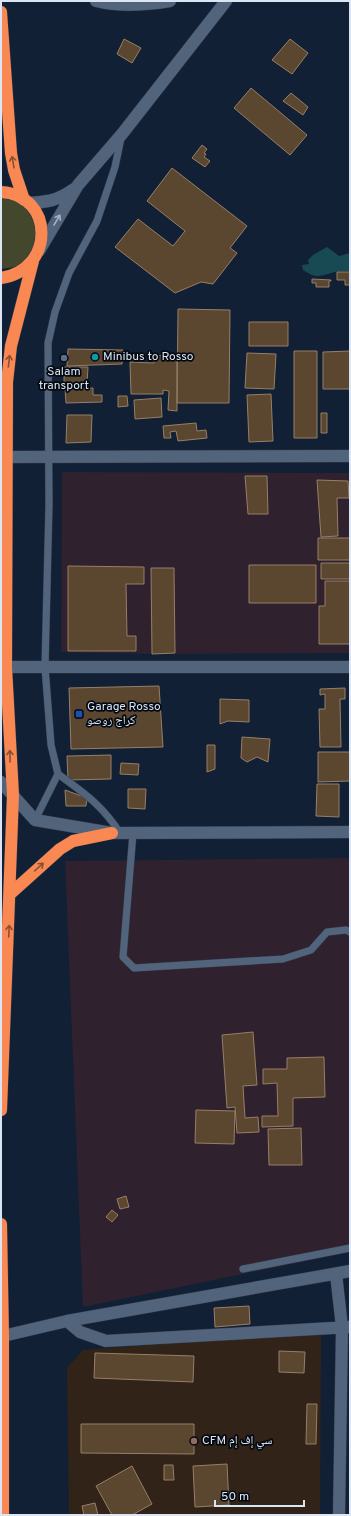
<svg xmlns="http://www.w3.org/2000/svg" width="351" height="1516" font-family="Overpass,'Noto Naskh Arabic',sans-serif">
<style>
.commercial{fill:#2f212e}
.education{fill:#312317}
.green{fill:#43482c}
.water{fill:#174a52}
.building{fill:#5b4730;stroke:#967f67}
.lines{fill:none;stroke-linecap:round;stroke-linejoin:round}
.lane-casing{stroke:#31394b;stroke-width:8}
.street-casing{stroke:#31394b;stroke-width:13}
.secondary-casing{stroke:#31394b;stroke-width:13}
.highway-casing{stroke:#31394b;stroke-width:13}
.lane{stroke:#52647c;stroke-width:7}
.street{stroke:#52647c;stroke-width:12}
.secondary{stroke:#52647c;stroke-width:12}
.highway{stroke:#fa8852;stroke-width:12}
.oneway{stroke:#8b4f35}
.oneway2{stroke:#a4b1c3}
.culture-dot{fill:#0f9aa8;stroke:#040912;stroke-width:1.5}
.service-dot{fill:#5c6f8a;stroke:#040912;stroke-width:1.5}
.transit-dot{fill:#1a4fb4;stroke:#040912;stroke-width:1.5}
.education-dot{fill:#8d6e63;stroke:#040912;stroke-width:1.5}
.labels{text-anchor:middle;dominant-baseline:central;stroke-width:3.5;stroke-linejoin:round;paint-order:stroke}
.poi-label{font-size:12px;fill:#dbe5f3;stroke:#040912;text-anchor:start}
</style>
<rect width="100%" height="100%" fill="#112034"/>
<path class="commercial" d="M62 472 350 473V653L152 654 61 652Z
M350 858V1252L83 1307 65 861Z"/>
<path class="education" d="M321 1332 320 1515H69L67 1368 83 1350Z"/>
<path class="green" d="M1 197 15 199 25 206 37 227 33 251 25 261 15 267 1 269Z"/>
<path class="water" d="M327 247 339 256 350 253V271C344 271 337 271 331 273 317 277 316 278 303 270L302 265 309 264 308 260 313 255Z"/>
<path class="building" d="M124 39 141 48 132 63 117 54Z
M290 39 308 53 292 74 272 60Z
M251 88 307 135 290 155 234 108Z
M291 93 308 107 303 115 283 101Z
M202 145 207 149 204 153 206 154 204 157 210 161 205 167 192 158Z
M172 168 247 226 230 248 237 253 213 284 201 282 175 293 115 247 138 219 173 246 185 231 147 201Z
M337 272H350V285H345V280H337Z
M312 279 331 280V281H329V287H316V283H312Z
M178 309 230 310 229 403H177Z
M249 322H288V346H249Z
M68 349 123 350 122 364 67 366Z
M294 351H317V438H294Z
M350 351V389H323V352Z
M247 353 276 354 274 389 245 388Z
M154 355 177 357V411L168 410 169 391 163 390V394H131L130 362 154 363Z
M64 367H88L87 384 64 383Z
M93 388V395H102V402L66 403 65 389Z
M271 394 273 441 249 442 247 395Z
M118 396H127L128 406 118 407Z
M161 398 162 417 135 419 134 400Z
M321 413H327V433H321Z
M67 415H92L91 442 66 443Z
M196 423 197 431 206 430 207 438 178 441 176 431 170 432 171 438H164L163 426Z
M245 476H267L268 514H248Z
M317 480 348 481 349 498H337L338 536 321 537Z
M318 538H350V560H318Z
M321 563H350V579H321Z
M249 565H316V603H249Z
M68 566 144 567V584H126L127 636H136V651H68Z
M151 568H174L175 653 152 654Z
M325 581H350V644H319V606H325Z
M159 686 163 747 71 749 69 688Z
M345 688V699H340L341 747H320L319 709H325V694L320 695V689Z
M220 699 249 700V722L228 721 220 724Z
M242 737 270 739 268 762 257 757 247 762 241 758Z
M207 745H215V769L207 772Z
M318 752H350V781L318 782Z
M111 755V779L68 780 67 756Z
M121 763 139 764 138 775 120 774Z
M317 784H339V817L316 816Z
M128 789H146L145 809 128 808Z
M65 790 87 798 86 806H66Z
M253 1032 257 1085 243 1086 245 1118 258 1117 259 1132 237 1133 235 1107 227 1108 222 1035Z
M324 1057 325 1097 293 1098V1126L262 1127V1116H278L277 1083 263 1084V1069H287V1058Z
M196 1110 235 1111 234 1144 195 1143Z
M301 1128 302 1165H269L268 1129Z
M126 1196 129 1207 120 1209 117 1199Z
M112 1210 118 1215 112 1222 106 1217Z
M249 1306 250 1324 215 1327 214 1308Z
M279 1351 305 1352 304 1373 279 1372Z
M95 1353 194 1356 193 1382 94 1378Z
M307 1404H317L316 1444H306Z
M81 1424H194V1454L81 1453Z
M227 1464 229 1505 195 1507 193 1466Z
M164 1465H173L174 1480H164Z
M132 1466 152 1504 132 1515H112L96 1486Z
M95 1503 98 1515H84L82 1506Z"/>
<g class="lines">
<defs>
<path id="lane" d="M35 820 58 774
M120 833C102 805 84 793 58 774L51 745 45 667 49 505 48 343 55 312 69 273 97 221 115 167 121 138
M133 833 123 957 134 968 283 959 311 950 327 932 346 930 350 932
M243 1269 350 1248"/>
<path id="street" d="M6 457 350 456
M6 667H350
M336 1274 342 1327 339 1515
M67 1321 80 1332 106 1341 350 1327
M3 1336 67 1321 350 1271"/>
<path id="secondary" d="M96 1C120 7 146 5 170 1
M28 203C48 202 57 201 74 189
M39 251 78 185 122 134 226 1
M1 782 35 820 112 833 350 832"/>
<path id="highway" d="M1 12 11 153 14 170 24 200
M1 192C55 195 55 270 1 278
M10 894 60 849 73 841 112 833
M1 1110 13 795 6 667 7 382 11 346 33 261
M1 1224 3 1336V1515"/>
</defs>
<use href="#lane" class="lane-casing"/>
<use href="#street" class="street-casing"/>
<use href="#secondary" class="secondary-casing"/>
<use href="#highway" class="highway-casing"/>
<use href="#lane" class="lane"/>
<use href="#street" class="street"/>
<use href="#secondary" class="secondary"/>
<use href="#highway" class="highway"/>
</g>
<defs><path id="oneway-shaft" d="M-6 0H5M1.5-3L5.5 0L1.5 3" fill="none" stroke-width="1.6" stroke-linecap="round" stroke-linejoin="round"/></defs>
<g class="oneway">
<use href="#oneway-shaft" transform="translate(13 162) rotate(-100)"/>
<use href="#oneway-shaft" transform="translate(9 361) rotate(-84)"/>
<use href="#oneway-shaft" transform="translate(10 756) rotate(-91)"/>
<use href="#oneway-shaft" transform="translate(39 867) rotate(-42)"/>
<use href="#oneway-shaft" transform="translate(9 931) rotate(-87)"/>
</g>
<use class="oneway2" href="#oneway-shaft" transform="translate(57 220) rotate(-59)"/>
<circle class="culture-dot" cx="95" cy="357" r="4"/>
<circle class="service-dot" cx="64" cy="358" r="4"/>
<rect class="transit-dot" x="75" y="710" width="8" height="8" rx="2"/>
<circle class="education-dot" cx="194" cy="1441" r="4"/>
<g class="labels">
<g class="poi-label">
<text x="103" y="357">Minibus to Rosso</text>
<text x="64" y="372" text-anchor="middle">Salam<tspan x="64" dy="14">transport</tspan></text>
<text x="87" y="707">Garage Rosso<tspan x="87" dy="14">كراج روصو</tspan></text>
<text x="202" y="1441">CFM سي إف إم</text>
</g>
</g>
<rect width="351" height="1516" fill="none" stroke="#dbe5f3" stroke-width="4"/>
<path d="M215 1500v6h89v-6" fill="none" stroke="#dbe5f3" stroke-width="2"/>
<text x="221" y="1500" font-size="12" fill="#dbe5f3" stroke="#040912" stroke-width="3" paint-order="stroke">50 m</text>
</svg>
